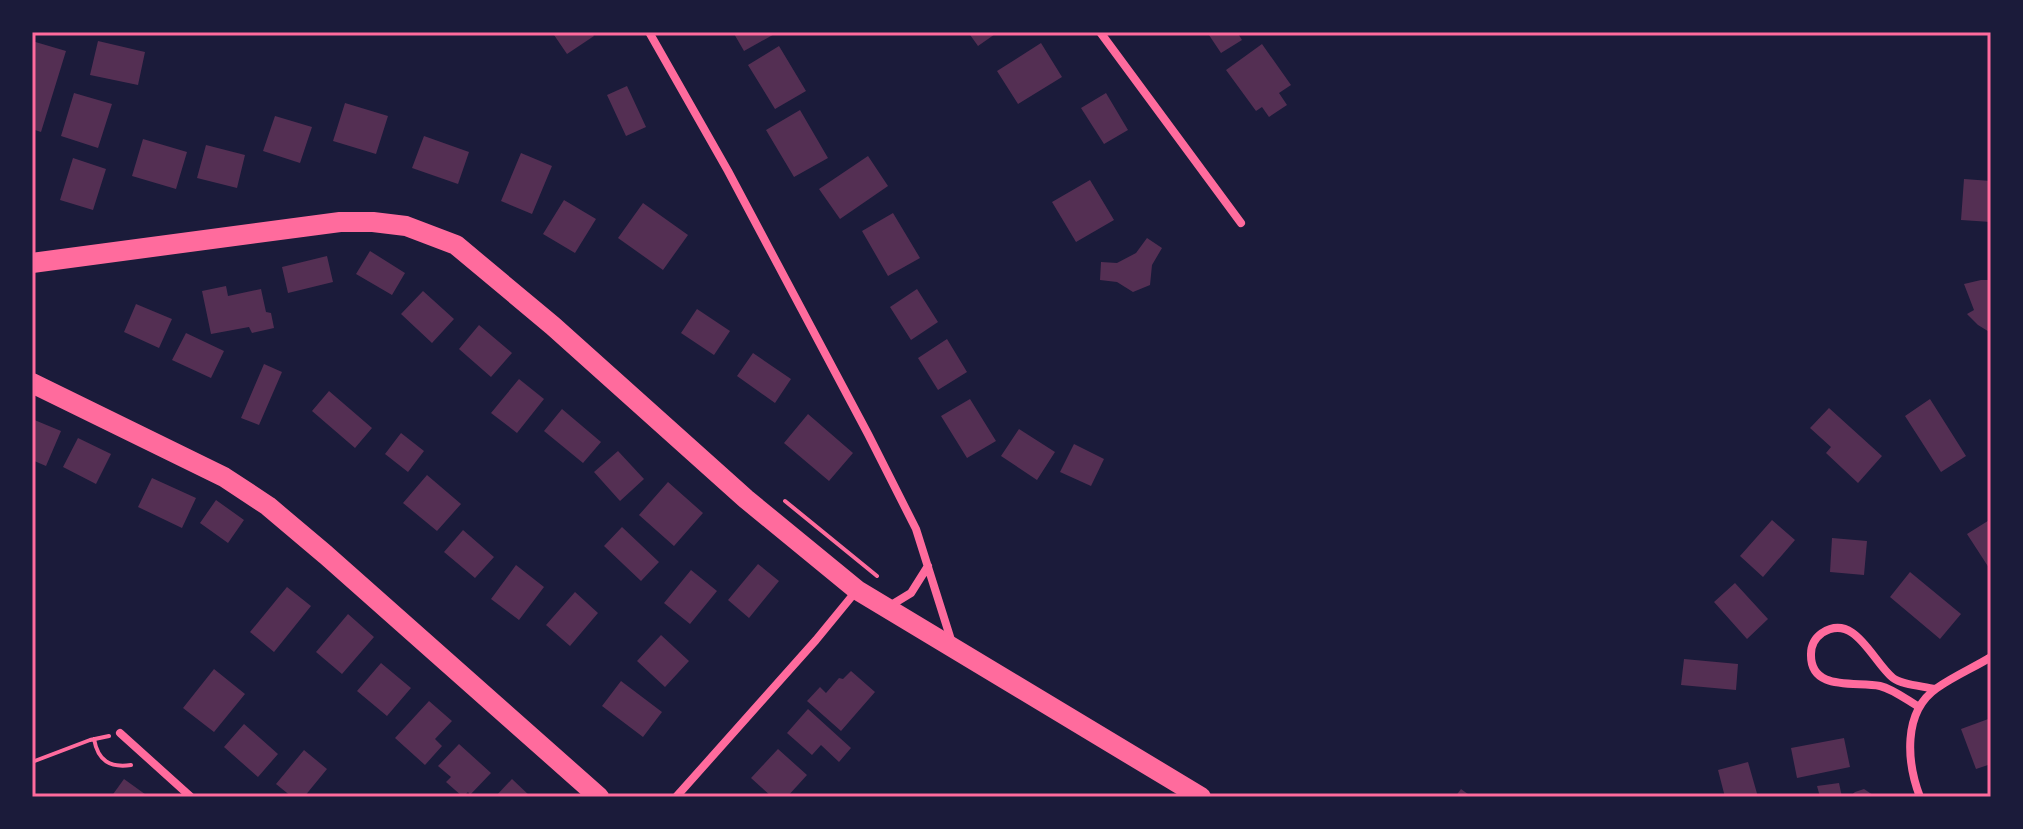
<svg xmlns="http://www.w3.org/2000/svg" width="2023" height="829" font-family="Jost,sans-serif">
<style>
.building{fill:#542f53}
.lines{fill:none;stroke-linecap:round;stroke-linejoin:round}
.path{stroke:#ff6b9d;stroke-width:4}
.minor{stroke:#ff6b9d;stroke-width:8}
.trunk{stroke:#ff6b9d;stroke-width:20}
.neatline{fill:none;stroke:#ff6b9d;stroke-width:3}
</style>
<rect width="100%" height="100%" fill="#1b1b3a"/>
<path class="building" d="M552 32H591L594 36 567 54Z
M733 32H778L744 51Z
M968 32H998L978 46Z
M1207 32H1237L1242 40 1221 53Z
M32 41 66 51 41 132 32 129Z
M98 41 145 52 138 85 90 75Z
M1041 43 1062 77 1018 104 997 71Z
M1262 44 1291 85 1279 93 1287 105 1269 117 1262 107 1256 111 1226 70Z
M779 46 806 91 775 109 748 65Z
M627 86 646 127 626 136 607 95Z
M74 93 112 104 98 148 61 136Z
M1106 93 1128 130 1104 144 1081 108Z
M345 103 388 116 376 154 333 141Z
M800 110 828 158 794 177 766 130Z
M275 116 312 127 300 163 263 151Z
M424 136 469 152 458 184 412 168Z
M143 139 187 152 176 189 132 176Z
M206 145 245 155 237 188 197 178Z
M521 153 552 166 532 214 501 201Z
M868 156 888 186 840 219 819 189Z
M73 158 106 169 93 210 60 200Z
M1964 179 1991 181V222L1961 220Z
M1090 180 1114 220 1076 242 1052 202Z
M564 200 596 219 575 253 543 234Z
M643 203 688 235 663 270 618 238Z
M893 213 920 258 888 276 862 231Z
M1147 238 1162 248 1152 265 1150 285 1133 292 1117 282 1100 280 1101 262 1117 263 1136 253Z
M370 251 405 273 392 295 356 274Z
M327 256 333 282 288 293 282 267Z
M1981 280H1991V333L1978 325 1967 314 1974 310 1964 284Z
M226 286 228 296 261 289 266 312 271 313 274 328 252 333 249 327 211 334 202 291Z
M917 289 938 322 911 340 890 307Z
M423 291 454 319 432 343 401 314Z
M136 304 172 319 159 348 124 332Z
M697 309 730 331 714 355 681 333Z
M479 325 512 353 491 377 459 349Z
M186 333 224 351 211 378 172 360Z
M947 339 967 372 938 390 918 358Z
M753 353 791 379 775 403 737 376Z
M264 364 282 372 259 425 241 418Z
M519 379 544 399 517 433 491 413Z
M329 391 372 428 355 448 312 411Z
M970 399 996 441 967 458 941 416Z
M1930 399 1966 456 1941 472 1905 416Z
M1829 408 1882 456 1858 483 1826 453 1831 447 1810 428Z
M562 409 601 442 583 463 544 431Z
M808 414 853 453 829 481 784 443Z
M32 419 61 431 46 466 32 460Z
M1019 429 1055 452 1037 480 1001 456Z
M401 433 424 451 408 472 385 454Z
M78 438 111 454 96 484 63 467Z
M1074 444 1104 459 1091 486 1060 472Z
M618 451 644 479 620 501 594 472Z
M427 475 461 504 437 531 403 503Z
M152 478 196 498 182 528 138 507Z
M668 482 703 513 674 546 639 515Z
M216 500 244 520 228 543 200 523Z
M1991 519V571L1967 534Z
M1772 520 1795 540 1763 577 1740 556Z
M622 527 659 562 641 581 604 546Z
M463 530 494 557 475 578 444 552Z
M1832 538 1867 541 1864 575 1830 572Z
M758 564 779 581 749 618 728 600Z
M516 565 544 587 519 620 491 599Z
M691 570 717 591 690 624 664 603Z
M1910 572 1961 614 1940 639 1890 597Z
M1735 583 1768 619 1747 639 1714 602Z
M287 587 311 606 274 652 250 632Z
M575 592 598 613 570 646 546 625Z
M348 614 374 637 342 674 316 652Z
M661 635 689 661 665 687 637 661Z
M1684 659 1738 664 1736 690 1681 685Z
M381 663 411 688 387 716 357 691Z
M214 669 245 694 214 732 183 708Z
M851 671 875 692 841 731 807 701 820 687 826 693 839 678 843 679Z
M621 681 662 712 643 737 602 706Z
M429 701 452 721 435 739 442 746 425 765 395 738Z
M808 709 851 748 839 762 821 745 812 755 787 733Z
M1991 718V764L1976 769 1961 729Z
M244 724 278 754 258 777 224 747Z
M1844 738 1850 767 1797 778 1791 748Z
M459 744 491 773 470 795 468 792 463 797 446 782 451 777 438 766Z
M778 749 807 775 787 797H772L751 778Z
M304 750 327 769 304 797H292L276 784Z
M1748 762 1758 797H1725L1718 770Z
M124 779 149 797H111Z
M512 779 531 797H495Z
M1839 783 1842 797H1820L1817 786Z
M1461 789 1472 797H1455Z
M1864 789 1876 797H1849L1855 792Z"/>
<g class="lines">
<path class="path" d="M785 501 877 576
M94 739C98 761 110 768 131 765
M32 762 90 740 109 736"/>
<path class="minor" d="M649 32 728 171 868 434 916 529 952 643
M1100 32 1241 223
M888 607 911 593 928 566
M1919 707C1907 700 1893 689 1880 686 1856 681 1810 692 1811 654 1811 645 1815 638 1822 633 1855 612 1872 661 1893 678 1902 685 1923 686 1935 689
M120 733 191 797
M676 797 816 640 857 590
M1920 797C1907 763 1902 712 1937 688 1954 676 1973 668 1991 657"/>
<path class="trunk" d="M32 263 340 222H373L406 226 456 245 553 326 746 499 857 590 1201 797
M32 383 224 477 268 506 326 555 599 797"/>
</g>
<rect width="2023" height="829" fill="none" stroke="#1b1b3a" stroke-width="68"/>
<rect x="34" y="34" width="1955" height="761" class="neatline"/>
</svg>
